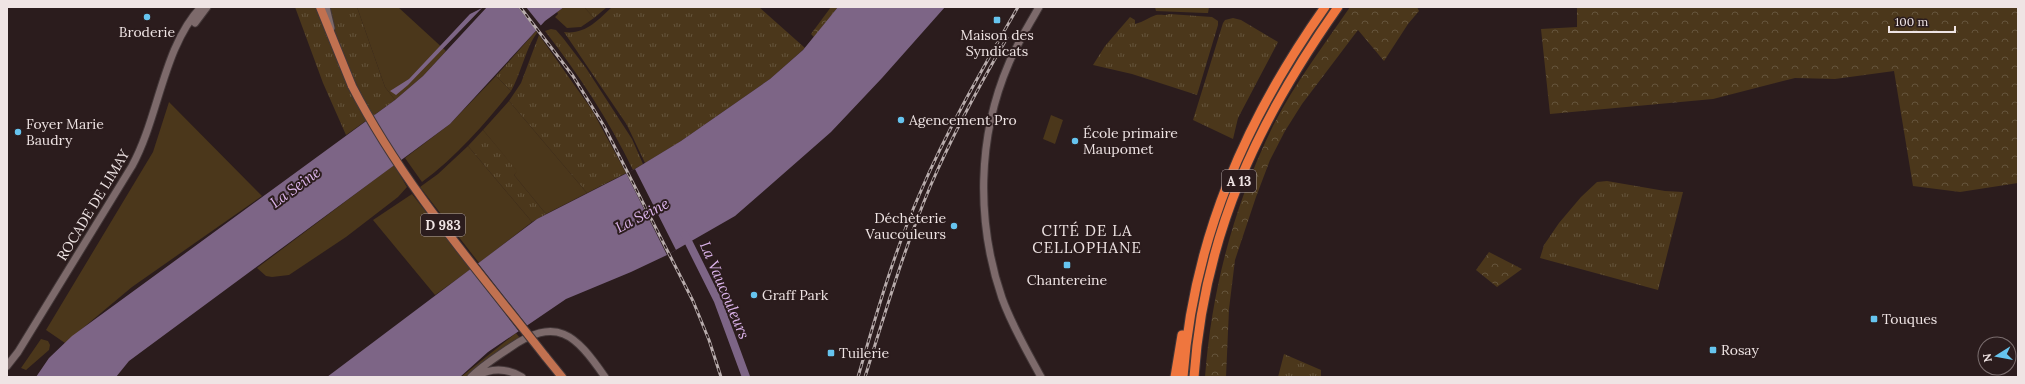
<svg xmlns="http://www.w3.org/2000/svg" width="2025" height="384" font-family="Lora,serif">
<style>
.grass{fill:url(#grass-tufts)}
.forest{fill:url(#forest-crowns)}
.green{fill:#4b371b}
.water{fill:#7d6586}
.pier{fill:#2b1c1d}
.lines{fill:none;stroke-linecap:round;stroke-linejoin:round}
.river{stroke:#7d6586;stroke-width:8}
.secondary-casing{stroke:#433738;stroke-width:9}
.primary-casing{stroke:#433738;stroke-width:10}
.highway-casing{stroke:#433738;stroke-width:11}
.secondary{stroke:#7d6a6b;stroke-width:7}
.primary{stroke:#c17150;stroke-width:8}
.highway{stroke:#ef763e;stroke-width:9}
.rail-casing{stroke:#b8acac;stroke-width:3}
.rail{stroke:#2b1c1d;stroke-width:1.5;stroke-dasharray:4.5;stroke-linecap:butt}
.primary-bridge-casing{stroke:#433738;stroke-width:10;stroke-linecap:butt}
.primary-bridge{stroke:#c17150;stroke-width:8}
.poi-dot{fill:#66c4ef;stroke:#2b1c1d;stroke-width:1.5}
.labels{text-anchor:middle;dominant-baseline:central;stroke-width:4;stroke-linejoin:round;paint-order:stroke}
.shield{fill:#2b1c1d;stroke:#b4a8a8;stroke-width:1}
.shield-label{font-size:13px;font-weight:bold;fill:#efe4e4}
.poi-label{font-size:14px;fill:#efe4e4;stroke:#2b1c1d;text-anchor:start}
.street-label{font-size:14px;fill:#efe4e4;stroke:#2b1c1d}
.water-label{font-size:15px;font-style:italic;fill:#dcb4eb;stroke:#2b1c1d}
.neighbourhood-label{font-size:15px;letter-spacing:1px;fill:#efe4e4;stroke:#2b1c1d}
</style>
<defs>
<pattern id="grass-tufts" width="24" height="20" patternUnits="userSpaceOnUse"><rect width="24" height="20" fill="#4b371b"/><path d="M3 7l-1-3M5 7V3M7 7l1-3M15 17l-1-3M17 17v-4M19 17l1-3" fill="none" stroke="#65543c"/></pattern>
<pattern id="forest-crowns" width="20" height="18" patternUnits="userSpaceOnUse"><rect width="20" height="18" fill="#4b371b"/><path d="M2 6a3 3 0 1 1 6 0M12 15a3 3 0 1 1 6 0" fill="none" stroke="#65543c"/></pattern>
</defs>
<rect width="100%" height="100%" fill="#2b1c1d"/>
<path class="grass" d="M295 7H357L385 87 395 100 346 135 323 83Z
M584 7H607L594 18Z
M612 7H759L805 48 770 79 681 141 645 163 627 125 564 32C585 35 598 20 612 7Z
M1155 7H1209L1208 13H1205L1156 11Z
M1169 14 1212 17 1218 21V25L1197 95 1132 74 1093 65 1105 46 1130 17 1135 20V24C1144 22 1149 17 1156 15 1161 14 1164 16 1169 14Z
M1233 18 1241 20 1278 42 1238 118 1233 139 1193 120 1223 23 1225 20Z
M551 29 556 30 563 38 586 68 632 139 643 164 633 170C609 120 579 75 545 31Z
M536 31 537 33C526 47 521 74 511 91L496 76Z
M539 35 592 110 626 173 587 193 509 101 521 83Z
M483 130 518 171 514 175 546 214 532 222 468 146Z
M1607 181 1665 191 1683 192 1658 290 1540 258 1544 245 1559 223 1581 197 1597 182Z
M1284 354 1321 370V377H1278Z"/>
<path class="forest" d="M831 7H838L814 37 811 34Z
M1350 7H1417L1419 11 1408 24 1384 61 1358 30 1302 104 1285 131 1270 160 1256 197 1235 260 1229 309 1226 377H1205C1212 287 1234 205 1274 124 1295 83 1324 45 1350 7Z
M1577 7H2018V183L1960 192 1913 186 1894 71 1835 79 1795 78 1713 99 1550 114 1541 29 1577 27Z
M1489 252 1522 269 1497 287 1476 270Z"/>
<path class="green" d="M357 7H398L446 51 423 76 395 100 385 87Z
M564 7H584L594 18 581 27 567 28 555 17 558 14 557 12Z
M496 76 511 91C485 124 456 157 422 182L405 158 450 124Z
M509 101 587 193 546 214 514 175 517 171 483 130Z
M169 102 262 196 132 287 65 343 46 330 153 152Z
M1051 115 1063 120 1055 144 1043 139Z
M468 146 532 222 479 263 420 187 438 174Z
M394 165 407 187 398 197 346 237 289 275 272 277 266 276 257 268Z
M412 194 471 269 435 295 373 220Z
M516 333 520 338 468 377H461Z
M41 339 48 341 50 345 49 350 26 370 21 368Z"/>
<path class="water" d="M487 7H564L545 21 450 124 129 361 116 377H36L49 358 72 336 395 100 423 76Z
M838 7H945L882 78 831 132 735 216 667 255 631 272 566 299 488 352 460 377H327L537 219 635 169 681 141 770 79 803 50Z
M482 8 408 85 396 95 390 91 409 79 470 14Z"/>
<path class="pier" d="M518 7H526L542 27 538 32Z
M635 169 676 250 667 255 626 173Z
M477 262 529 328 520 333 469 267Z"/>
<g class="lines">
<path class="river" d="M685 235 718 301 746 377"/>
<defs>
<path id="secondary" d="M326 7 331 28
M1039 7C1029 25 1017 44 1009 63 977 137 976 222 1002 298 1012 326 1027 351 1041 377
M195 23 207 7
M7 366 18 352 132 166C159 117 163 47 201 7
M476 376C491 368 507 368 522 377
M471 377C482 366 495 358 508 349 557 315 575 334 605 377"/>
<path id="primary" d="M320 7 352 86
M545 356 562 377"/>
<path id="highway" d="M1175 377 1182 335
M1183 377C1193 239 1246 119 1325 7
M1194 377C1204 234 1257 122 1338 7"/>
</defs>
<use href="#secondary" class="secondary-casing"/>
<use href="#primary" class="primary-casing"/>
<use href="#highway" class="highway-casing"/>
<use href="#secondary" class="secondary"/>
<use href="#primary" class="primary"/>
<use href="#highway" class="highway"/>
<defs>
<path id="rail" d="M520 7 573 76 604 126 693 301 709 340 721 377
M858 377C876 315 894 252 920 193 948 128 983 68 1018 7
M865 377C885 313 904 249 930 187 952 136 979 86 1007 38"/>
</defs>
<use href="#rail" class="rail-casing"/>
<use href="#rail" class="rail"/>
<defs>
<path id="primary-bridge" d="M352 86C403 185 477 269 545 356"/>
</defs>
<use href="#primary-bridge" class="primary-bridge-casing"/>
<use href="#primary-bridge" class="primary-bridge"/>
</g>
<g class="poi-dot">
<circle cx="147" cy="17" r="4"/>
<rect x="993" y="16" width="8" height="8" rx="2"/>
<circle cx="901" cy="120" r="4"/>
<circle cx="18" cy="132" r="4"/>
<circle cx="1075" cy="141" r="4"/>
<circle cx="954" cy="226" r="4"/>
<rect x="1063" y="261" width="8" height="8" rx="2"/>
<circle cx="754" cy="295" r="4"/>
<rect x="1870" y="315" width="8" height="8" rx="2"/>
<rect x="1709" y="346" width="8" height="8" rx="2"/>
<rect x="827" y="349" width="8" height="8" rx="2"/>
</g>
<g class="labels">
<g class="shield">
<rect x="1222" y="170" width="34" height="22" rx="3"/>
<rect x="421" y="214" width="44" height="22" rx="3"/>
</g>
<g class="shield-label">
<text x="1239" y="181">A 13</text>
<text x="443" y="225">D 983</text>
</g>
<g class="poi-label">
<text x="147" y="32" text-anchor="middle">Broderie</text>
<text x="997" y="35" text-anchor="middle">Maison des<tspan x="997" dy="16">Syndicats</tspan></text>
<text x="909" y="120">Agencement Pro</text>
<text x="26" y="124">Foyer Marie<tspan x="26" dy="16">Baudry</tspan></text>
<text x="1083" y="133">École primaire<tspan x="1083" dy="16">Maupomet</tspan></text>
<text x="946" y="218" text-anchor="end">Déchèterie<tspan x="946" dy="16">Vaucouleurs</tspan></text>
<text x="1067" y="280" text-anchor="middle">Chantereine</text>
<text x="762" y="295">Graff Park</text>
<text x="1882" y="319">Touques</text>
<text x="1721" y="350">Rosay</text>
<text x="839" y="353">Tuilerie</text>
</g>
<g class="street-label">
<text transform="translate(93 205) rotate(-59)">ROCADE DE LIMAY</text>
</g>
<g class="water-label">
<text transform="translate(295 187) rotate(-36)">La Seine</text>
<text transform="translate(642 215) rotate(-27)">La Seine</text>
<text transform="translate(725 290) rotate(67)">La Vaucouleurs</text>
</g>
<g class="neighbourhood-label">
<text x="1087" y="230">CITÉ DE LA<tspan x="1087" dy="17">CELLOPHANE</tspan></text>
</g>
</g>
<rect width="2025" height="384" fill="none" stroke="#efe4e4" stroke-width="16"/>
<g transform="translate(1997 356) rotate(259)"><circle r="19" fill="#2b1c1d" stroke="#796c6d"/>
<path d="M0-3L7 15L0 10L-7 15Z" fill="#66c4ef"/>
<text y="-6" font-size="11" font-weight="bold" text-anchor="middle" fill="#efe4e4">N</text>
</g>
<path d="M1889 26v6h66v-6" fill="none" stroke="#efe4e4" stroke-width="2"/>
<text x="1895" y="26" font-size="12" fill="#efe4e4" stroke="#2b1c1d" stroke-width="3" paint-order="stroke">100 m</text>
</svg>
